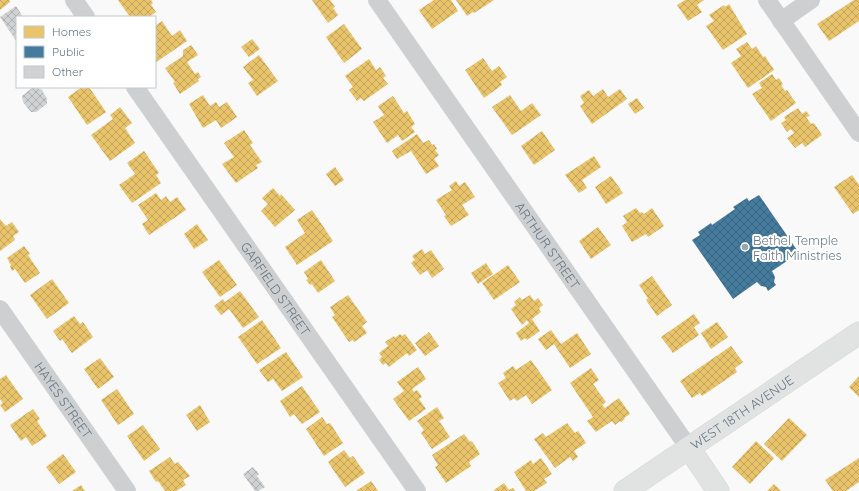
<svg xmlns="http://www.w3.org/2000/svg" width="859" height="491" font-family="Quicksand,sans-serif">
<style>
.homes{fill:url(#homes-cross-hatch)}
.public{fill:url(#public-cross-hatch)}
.building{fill:url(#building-cross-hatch)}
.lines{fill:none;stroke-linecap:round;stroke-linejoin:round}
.secondary-casing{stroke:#d5d6d7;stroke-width:23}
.street{stroke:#cecfd0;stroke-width:18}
.secondary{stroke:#e1e2e2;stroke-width:22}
.poi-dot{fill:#99a4ac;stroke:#fff;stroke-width:1.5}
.labels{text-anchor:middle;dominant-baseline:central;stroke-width:4;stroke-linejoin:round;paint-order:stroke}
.poi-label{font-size:13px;fill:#657683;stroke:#fff;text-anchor:start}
.street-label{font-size:13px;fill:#657683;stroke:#fff}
</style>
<defs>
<pattern id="homes-cross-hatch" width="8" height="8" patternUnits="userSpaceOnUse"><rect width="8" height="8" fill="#e9c46a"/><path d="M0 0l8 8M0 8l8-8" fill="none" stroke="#c0a45d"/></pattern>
<pattern id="public-cross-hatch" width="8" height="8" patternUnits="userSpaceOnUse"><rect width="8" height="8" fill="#457b9d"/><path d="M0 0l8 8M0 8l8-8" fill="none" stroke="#3b6580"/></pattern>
<pattern id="building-cross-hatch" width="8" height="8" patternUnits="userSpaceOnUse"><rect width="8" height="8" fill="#d0d2d3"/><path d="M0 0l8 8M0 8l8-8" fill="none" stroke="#acafb1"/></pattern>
</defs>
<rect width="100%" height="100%" fill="#f9f9f9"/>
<path class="homes" d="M0 0H9L10 2 0 10Z
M118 0H151L153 3 151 5 156 12 149 17H130Z
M312 0H330L335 7 333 8 338 15 328 23Z
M434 0H451L458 11 432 29 419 10Z
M456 0H494L474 13 473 12 467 16Z
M685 0H704L697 5 702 12 688 21 677 5Z
M854 0H859V21L829 41 817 24Z
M729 4 747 34 723 50 706 26 714 21 709 15 724 5 725 7Z
M162 21 172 36 180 30 187 41 155 63V26Z
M344 24 362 49 344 63 326 37Z
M252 39 260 49 249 57 241 47Z
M747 42 752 49 756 46 763 57 765 56 774 70 748 88 731 63 741 56 736 49Z
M191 45 198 55 187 62 195 74 198 72 201 77 198 79 199 81 180 94 173 83 175 82 165 68 183 56V50Z
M259 55 278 81 257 96 248 83 253 80 243 67Z
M483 58 492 71 499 66 507 77 500 82 502 85 484 98 465 70Z
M369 59 376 70 380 67 386 76 383 78 388 84 364 101 361 98 357 101 349 90 353 87 345 76Z
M772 74 776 80 779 78 783 84 781 85 785 91 787 90 796 103 771 121 752 94 762 88 759 83Z
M82 87H89L106 112 87 125 68 97Z
M603 89 608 97 620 89 627 99 592 124 580 106 584 103 580 96 589 90 593 96Z
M203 95 210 106 216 102 219 107 227 102 237 117 221 128 216 120 203 128 189 104Z
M510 95 521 111 532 103 541 115 512 135 492 107Z
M393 96 404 113 407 111 415 124 411 127 415 132 402 141 398 135 387 143 373 122 384 115 378 106Z
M637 98 644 108 635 114 628 104Z
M120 107 132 123 125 128 135 143 110 161 91 135 113 119 110 115Z
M798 108 802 114 806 111 810 116 806 117 811 124 814 123 822 135 805 147 802 143 795 148 787 138 794 133 791 129 787 132 781 123 786 120 784 117Z
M244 130 253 143 250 145 262 162 256 165 258 168 236 183 222 164 234 157 224 143Z
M542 131 555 150 534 165 521 146Z
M417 134 423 143 429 140 432 145 434 144 437 149 435 150 439 155 434 159 439 166 426 174 411 151 397 159 392 151Z
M144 151 159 173 156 175 161 183 132 203 119 185 135 174 127 163Z
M594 156 601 167 582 180 587 188 579 193 565 175Z
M335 167 344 180 335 186 326 174Z
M852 175 859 185V210L853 214 834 187Z
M611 176 623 193 606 204 595 187Z
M456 181 459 186 465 182 475 197 462 205 469 215 451 226 444 216 446 215 436 200 452 190 449 186Z
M273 188 280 196 281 194 295 210 275 227 261 211 268 204 262 198Z
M156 193 161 200 166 196 170 202 177 197 186 210 149 235 142 224 148 220 138 205Z
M636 208 640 213 642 212 644 214 652 208 664 226 648 237 646 234 632 242 622 226 627 222 623 216Z
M312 210 333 241 297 265 285 247 305 233 297 220Z
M0 219 6 226 12 222 19 232 13 236 15 240 0 251Z
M197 224 208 240 194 249 184 234Z
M598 227 611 245 591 259 579 241Z
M24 246 30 254 28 255 40 273 25 283 15 269 12 271 10 266 11 265 7 258Z
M422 249 425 254 431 250 444 269 432 278 427 270 420 275 411 263 415 260 412 256Z
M219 260 237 285 220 297 202 272Z
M321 260 335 281 318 293 312 284 310 285 306 280 308 279 304 272Z
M486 263 493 274 478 284 471 273Z
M508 265 520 282 494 300 482 283Z
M652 276 672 305 657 316 646 300 648 298 639 285Z
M52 279 69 303 47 319 30 295Z
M240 291 259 317 243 328 229 309 221 315 214 306 223 299 225 302Z
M348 295 367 322 362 326 367 333 354 342 353 340 349 342 332 317 335 315 330 307Z
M530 295 534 301 538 298 543 305 539 308 541 312 532 319 540 331 527 340 525 338 521 341 516 333 529 323 527 320 522 325 511 309 516 305 514 302 520 297 522 300Z
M694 314 700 323 694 327 699 335 673 353 661 337Z
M74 316 80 324 83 322 93 337 72 353 62 339 60 341 53 331Z
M262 320 281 348 257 364 238 337Z
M717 322 728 337 711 349 701 333Z
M551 330 561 344 577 333 591 354 570 368 554 344 546 350 538 339Z
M429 332 439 346 425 356 415 343Z
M400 334 402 336 405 334 417 350 409 356 407 353 389 367 386 363 383 365 379 360 382 357 379 353 388 346 385 342 394 336 395 338Z
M731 346 743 362 735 368 737 372 702 396 700 393 692 398 680 381Z
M286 352 303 377 282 391 273 379 268 382 259 370Z
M100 358 114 377 98 389 84 369Z
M531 360 552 390 532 404 526 395 517 401 514 398 510 401 498 383 506 378 503 373 513 366 516 370Z
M418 367 426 379 412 389 414 392 417 390 422 397 419 399 426 409 409 421 393 399 404 391 397 382Z
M591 368 599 380 593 384 606 402 602 405 605 408 619 398 630 414 624 418 625 419 621 422 620 421 615 425 612 421 596 432 587 421 593 417 570 383Z
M6 375 23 399 5 412 0 405 3 403 0 399V379Z
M859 376V397L849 387Z
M302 386 320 412 302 424 294 414 290 417 280 401Z
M117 389 134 414 118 425 101 400Z
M200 405 210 422 197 431 186 415Z
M437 407 444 418 439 421 450 437 432 449 421 433 424 430 417 421Z
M33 409 40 419 37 421 47 436 32 446 26 437 21 441 10 425Z
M322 417 327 424 330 423 343 443 324 456 306 429Z
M789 418 807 435 782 461 764 444Z
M567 423 575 433 578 431 586 443 574 451 578 457 573 461 570 457 555 468 534 439 543 433 546 437Z
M143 425 160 449 144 461 127 436Z
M464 434 470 442 472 441 480 454 469 462 471 466 446 483 435 467 438 465 432 455Z
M756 441 774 458 750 484 732 467Z
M344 450 350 458 353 456 365 473 345 487 328 462Z
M63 454 76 472 59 484 46 467Z
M170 457 175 464 178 462 190 476 183 480 186 485 176 491H165L158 481 156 482 149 471Z
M541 458 552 474 544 479 547 483 534 491H526L514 472 531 460 533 464Z
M859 458V482L846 491H833L825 480Z
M371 481 378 491H356Z
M504 483 509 490 513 488 515 491H495L494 490Z
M774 484 781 491H767Z
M81 485 85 491H72Z"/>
<path class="public" d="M759 195 799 253 772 271 775 277 774 282 776 285 768 291 766 287 761 286 757 282 733 299 692 240 700 235 698 232 711 223 712 225 735 209 733 207 747 198 749 201Z"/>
<path class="building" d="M16 6 23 17H17V42L0 17Z
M32 88H38L42 90 47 99V104L36 112H31L23 102 22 96Z
M253 467 259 474 257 476 265 487 258 491H255L243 474Z"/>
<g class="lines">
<defs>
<g id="secondary">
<path d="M689 448 718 491"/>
<path id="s4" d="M625 491 859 333"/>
</g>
</defs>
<use href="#secondary" class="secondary-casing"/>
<g class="street">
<path d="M74 0 86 17"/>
<path id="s1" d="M377 0 689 448"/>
<path d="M767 0 859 133"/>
<path d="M781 21 811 0"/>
<path id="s2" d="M135 87 417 491"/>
<path id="s3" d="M0 309 127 491"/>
</g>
<use href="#secondary" class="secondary"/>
</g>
<circle class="poi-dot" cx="745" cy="247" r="4"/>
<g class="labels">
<g class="poi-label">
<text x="753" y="240">Bethel Temple<tspan x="753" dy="15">Faith Ministries</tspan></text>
</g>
<g class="street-label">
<text stroke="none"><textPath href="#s1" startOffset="299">ARTHUR STREET</textPath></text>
<text stroke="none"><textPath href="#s2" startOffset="246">GARFIELD STREET</textPath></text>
<text stroke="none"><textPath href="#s3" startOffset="111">HAYES STREET</textPath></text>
<text stroke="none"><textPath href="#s4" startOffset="141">WEST 18TH AVENUE</textPath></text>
</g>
</g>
<rect x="16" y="16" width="140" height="72" fill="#ffffff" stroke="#c1c8cd"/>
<rect x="24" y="26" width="20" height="12" fill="#e9c46a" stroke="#c1c8cd"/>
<text x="52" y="36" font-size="12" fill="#657683">Homes</text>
<rect x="24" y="46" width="20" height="12" fill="#457b9d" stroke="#c1c8cd"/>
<text x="52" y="56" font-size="12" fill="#657683">Public</text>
<rect x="24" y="66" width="20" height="12" fill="#d0d2d3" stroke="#c1c8cd"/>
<text x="52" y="76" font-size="12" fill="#657683">Other</text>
</svg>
